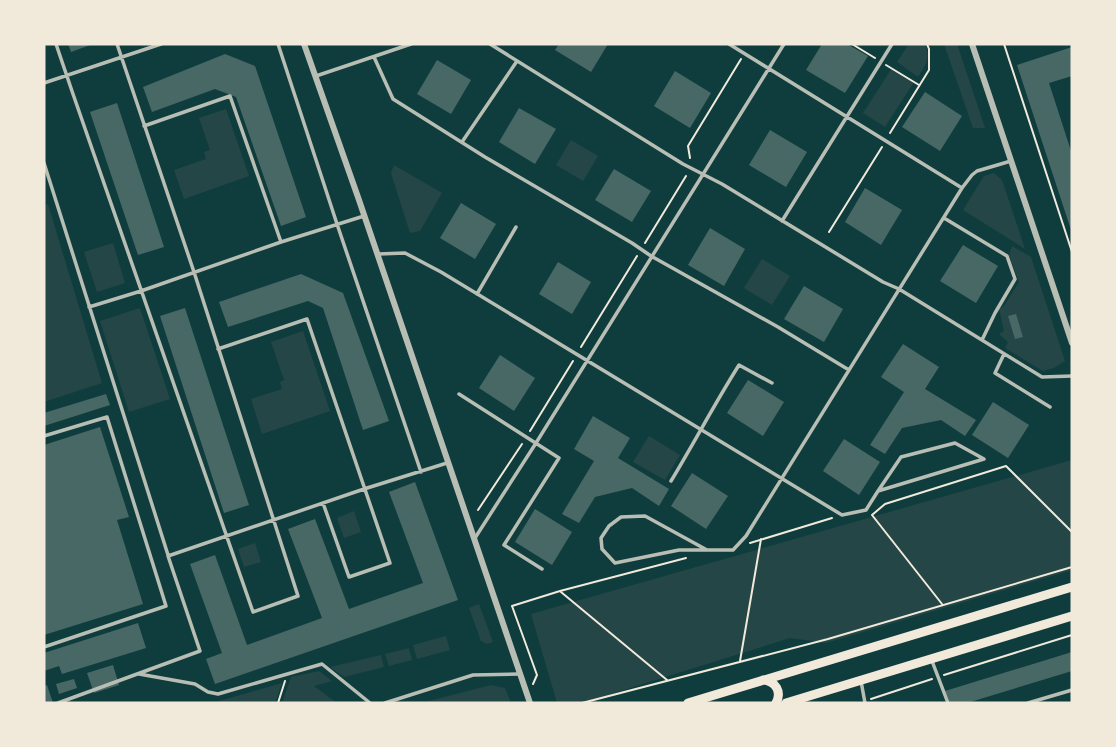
<svg xmlns="http://www.w3.org/2000/svg" width="1116" height="747" font-family="Ubuntu,sans-serif">
<style>
.green{fill:#244646}
.building{fill:#486865}
.lines{fill:none;stroke-linecap:round;stroke-linejoin:round}
.path{stroke:#f1e9da;stroke-width:2}
.service{stroke:#b8beb3;stroke-width:3.5}
.minor{stroke:#b8beb3;stroke-width:6}
.secondary{stroke:#f1e9da;stroke-width:9}
</style>
<rect width="100%" height="100%" fill="#0f3d3e"/>
<path class="green" d="M909 44H925C931 57 926 65 918 77L897 62Z
M944 44H957L985 128H973Z
M892 68 914 82 885 127 863 113Z
M226 109 249 176 184 199 174 170 206 159 204 152 210 150 199 118Z
M571 140 598 156 583 181 556 165Z
M394 165 442 193 420 231 410 233 391 173Z
M994 173 1002 180 1025 249 963 210 984 176Z
M48 204 102 383 44 402V206Z
M113 243 125 283 97 292 84 252Z
M1012 246 1031 257 1065 361 1054 368 1043 371 1005 348 1008 342 999 334 1004 331 999 309 1004 306 1019 282 1009 255Z
M762 259 790 276 772 305 744 288Z
M140 308 170 399 129 412 100 321Z
M303 331 330 411 262 434 251 399 282 389 280 382 284 380 271 342Z
M649 436 680 455 665 480 633 462Z
M1072 460V570L826 643 790 638 582 703H557L531 614Z
M354 511 361 532 344 538 337 518Z
M255 543 261 562 244 567 238 549Z
M479 604 493 642 487 644 481 641 469 608Z
M446 636 450 650 417 659 413 645Z
M409 648 412 660 389 666 385 654Z
M381 655 384 667 344 677 330 667Z
M319 671 332 681 314 686 337 703H282L291 677Z
M282 683 275 703H212Z
M491 685 505 688 511 703H421Z"/>
<path class="building" d="M68 44H93L71 52Z
M559 44H608L591 72 555 50Z
M822 44H847L868 56 845 93 806 70Z
M1072 47V76L1049 83 1072 154V233L1017 65Z
M225 54 255 66 306 217 281 226 236 97 215 89 152 112 143 87Z
M437 60 471 80 451 114 417 94Z
M675 71 711 93 690 128 654 106Z
M925 92 962 116 940 151 902 127Z
M117 103 164 247 138 255 90 112Z
M519 108 556 129 535 164 499 142Z
M770 130 807 152 786 187 749 165Z
M614 169 651 191 632 222 595 200Z
M865 188 902 210 881 245 845 222Z
M461 203 496 224 475 259 440 238Z
M710 228 745 249 724 286 688 265Z
M963 245 998 266 976 303 940 281Z
M558 262 591 282 572 314 539 294Z
M301 274 343 293 389 421 363 430 323 308 308 301 228 327 219 302Z
M804 286 843 309 824 342 784 319Z
M185 308 249 505 224 513 160 316Z
M1016 314 1023 337 1015 339 1008 316Z
M903 344 939 367 925 389 976 420 965 436 941 420 902 428 885 454 870 445 904 392 881 377Z
M500 355 535 378 514 411 479 388Z
M748 380 784 402 763 436 727 413Z
M106 394 110 405 44 426V413Z
M993 402 1029 425 1008 458 972 435Z
M593 416 630 438 618 458 669 489 659 506 632 488 595 497 579 523 562 514 594 461 574 449Z
M100 427 129 517 117 520 143 604 44 635V445Z
M844 439 880 462 859 495 823 471Z
M692 473 728 496 706 529 671 506Z
M415 482 458 600 215 684 206 659 222 653 190 564 215 555 247 645 322 618 288 529 315 519 349 609 423 583 389 492Z
M535 509 572 532 552 565 515 542Z
M138 623 146 648 62 674 59 666 44 671V653Z
M1072 652V671L967 703H950L945 691Z
M113 665 119 685 94 693 87 673Z
M74 679 77 688 59 694 56 684Z
M47 685 53 703H44V686Z"/>
<g class="lines">
<path class="path" d="M852 44 875 58
M1004 44 1072 252
M886 65 919 85
M890 133 929 70V49L927 44
M690 158 688 146 741 59
M829 232 882 147
M645 243 686 176
M581 347 637 256
M530 431 573 361
M478 510 522 444
M872 515 885 504 1006 466 1072 532
M872 515 942 604
M750 543 832 518
M561 592 667 680
M740 661 761 539
M944 675 1072 635
M533 684 537 675 512 606 560 591 686 558
M871 699 932 679
M278 703 285 681
M582 703 828 639 1072 567"/>
<path class="service" d="M56 44 73 94 253 612 298 596 194 272 117 44
M278 44 337 224 421 472
M490 44 683 164 722 184 883 282 899 289 1042 377 1072 376
M729 44 962 188
M374 57 393 99 485 157 632 243 651 256 778 327 849 370
M316 76 411 44
M44 83 161 44
M144 126 230 96 281 242
M462 142 517 61
M44 163 168 555
M944 218 1007 256 1015 279 995 313 982 340
M782 221 892 44
M378 254 405 253 441 272 842 515 866 510 878 491 984 459 955 443 901 457 878 491
M477 294 516 227
M89 307 141 291 281 242 364 216
M218 349 307 319 390 563 349 577 323 503
M1004 354 995 373 1050 407
M459 394 559 458 504 545 542 569
M44 436 107 417 166 606 44 647
M671 481C694 443 715 403 739 365L772 383
M475 538 536 443 784 44
M707 550 645 516 621 517 609 526 601 538 602 549 615 563 679 550H733L746 536 962 188 972 175 977 171 1011 161
M932 661 948 703
M139 674 195 684 208 692 218 694 322 664 370 703
M861 681 865 703
M58 703 200 651 168 556 364 489 447 463
M385 703 473 675 519 674
M1028 703 1072 690"/>
<path class="minor" d="M304 44 359 200 530 703
M972 44 1072 343"/>
<path class="secondary" d="M763 680C776 681 782 692 776 703
M688 703 1072 587
M786 703 1072 616"/>
</g>
<rect width="1116" height="747" fill="none" stroke="#f1e9da" stroke-width="91"/>
</svg>
